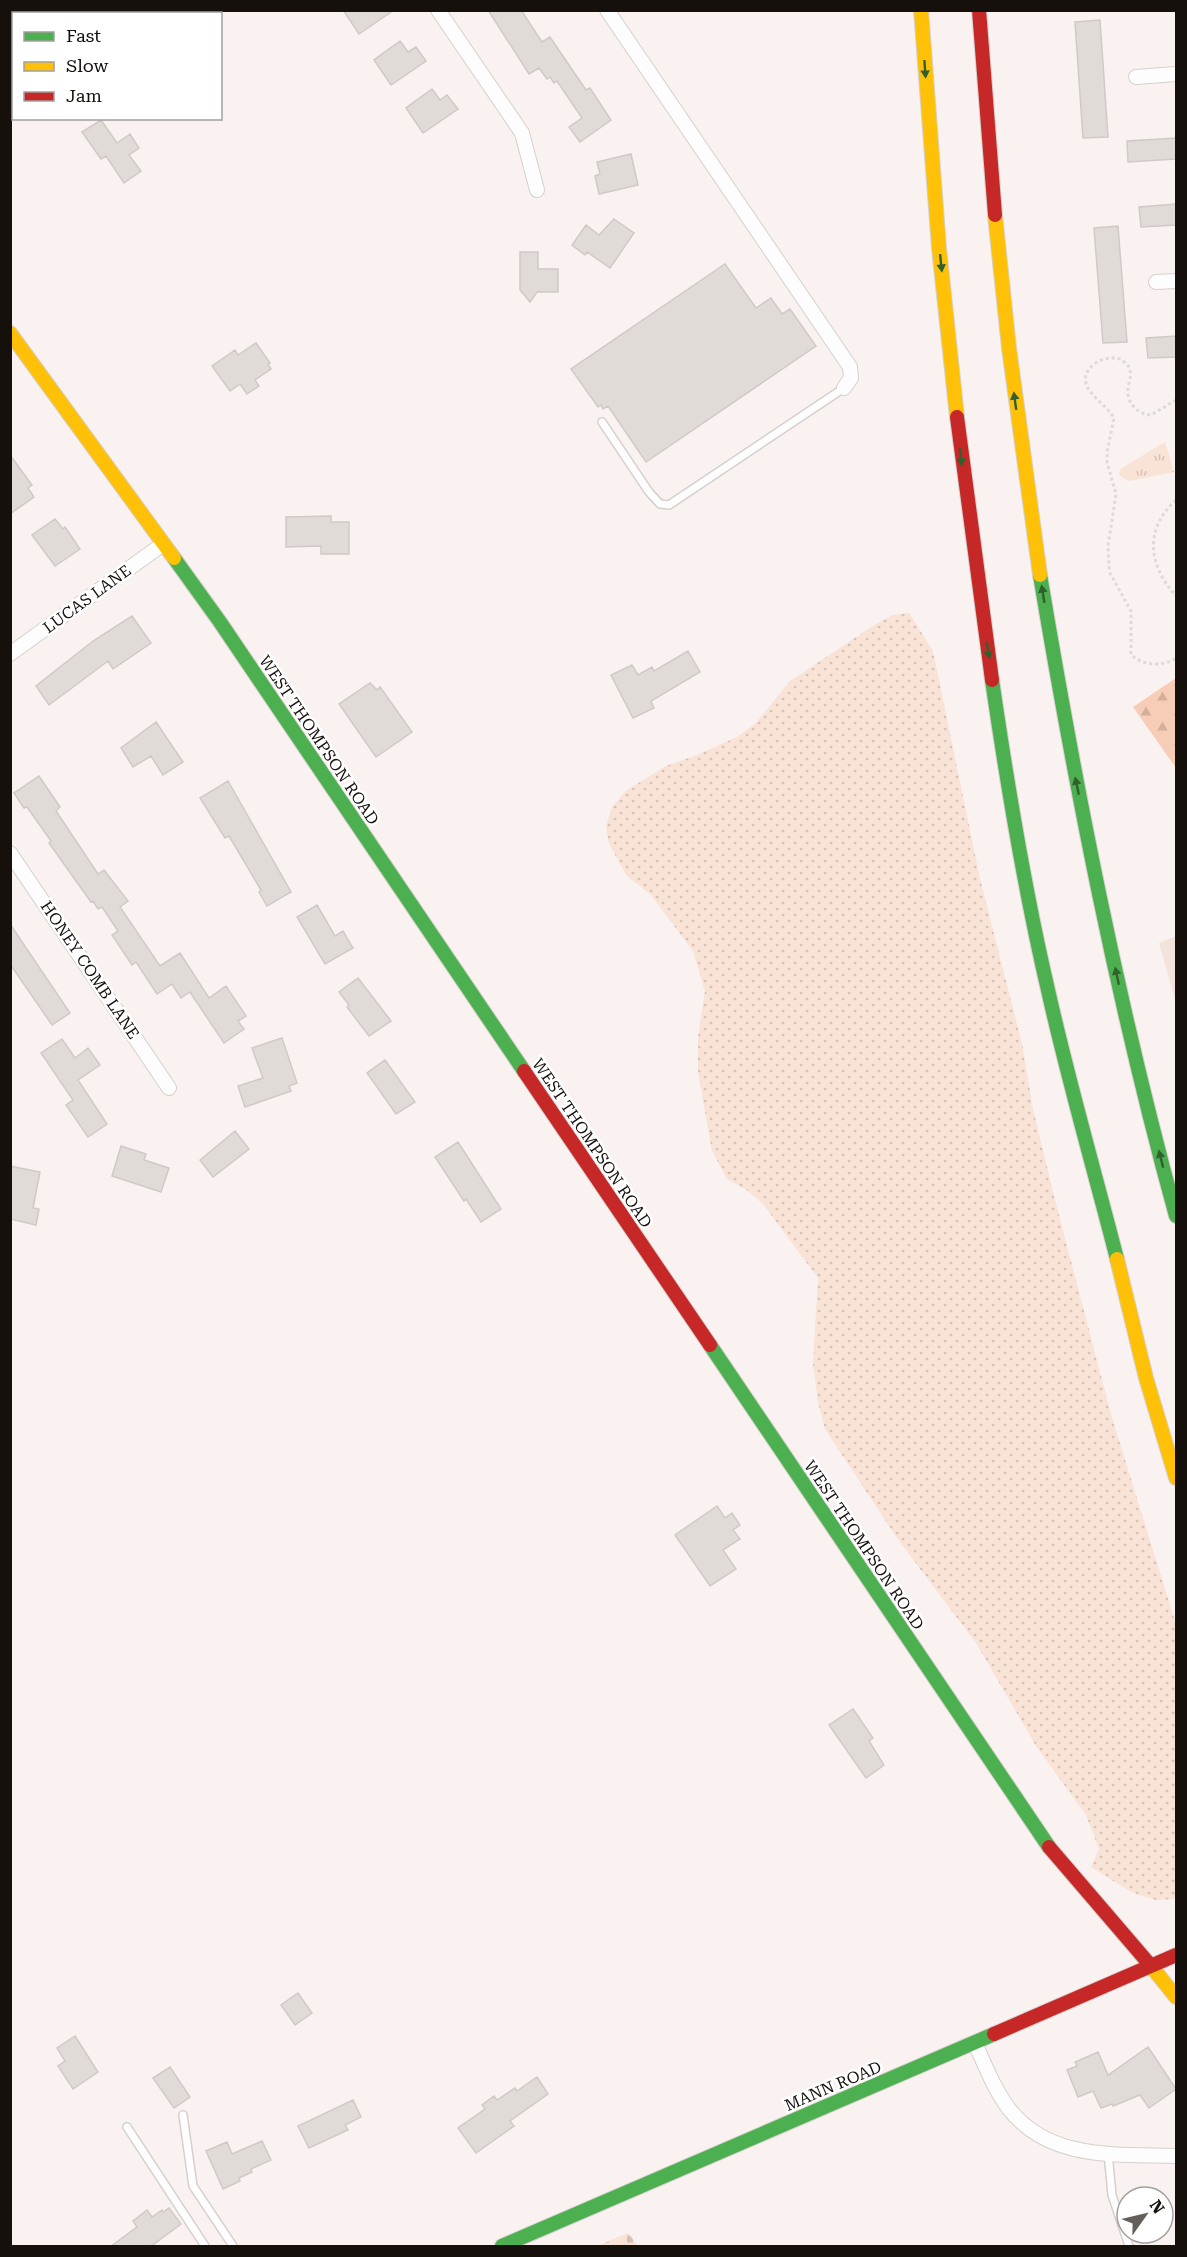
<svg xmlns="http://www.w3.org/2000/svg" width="1187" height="2257" font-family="'Roboto Serif',serif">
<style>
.built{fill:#f2e3dd}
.grass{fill:url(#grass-dots)}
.forest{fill:url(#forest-firs)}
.cemetery{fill:url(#cemetery-stones)}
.park{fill:url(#park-tufts)}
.building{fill:#e1dbd8;stroke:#d0c9c7;stroke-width:1.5}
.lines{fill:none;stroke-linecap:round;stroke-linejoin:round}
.lane-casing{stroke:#d6d0cd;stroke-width:10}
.street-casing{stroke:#d6d0cd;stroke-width:16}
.fast-casing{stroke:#d6d0cd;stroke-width:16}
.slow-casing{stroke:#d6d0cd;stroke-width:16}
.jam-casing{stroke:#d6d0cd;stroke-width:16}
.path{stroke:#dcdada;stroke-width:3;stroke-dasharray:3 3;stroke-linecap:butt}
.lane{stroke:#fefdfd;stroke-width:7}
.street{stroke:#fefdfd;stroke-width:14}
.fast{stroke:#4caf50;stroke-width:14}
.slow{stroke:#ffc107;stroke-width:14}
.jam{stroke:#c62828;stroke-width:14}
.oneway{fill:#31602e}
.labels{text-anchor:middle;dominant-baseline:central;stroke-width:5;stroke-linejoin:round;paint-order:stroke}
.street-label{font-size:16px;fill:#16100d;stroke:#fff}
</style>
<defs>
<pattern id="grass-dots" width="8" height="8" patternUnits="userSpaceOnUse" patternTransform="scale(1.5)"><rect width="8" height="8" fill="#f9e2d6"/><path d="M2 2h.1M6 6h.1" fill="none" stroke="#d5c1b6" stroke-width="1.8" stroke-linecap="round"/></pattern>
<pattern id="forest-firs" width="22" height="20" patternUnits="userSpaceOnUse" patternTransform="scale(1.5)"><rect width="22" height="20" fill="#f7cdb7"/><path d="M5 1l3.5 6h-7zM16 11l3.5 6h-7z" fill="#d3af9c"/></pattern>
<pattern id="cemetery-stones" width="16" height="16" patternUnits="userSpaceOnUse" patternTransform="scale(1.5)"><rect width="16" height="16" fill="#f9e2d6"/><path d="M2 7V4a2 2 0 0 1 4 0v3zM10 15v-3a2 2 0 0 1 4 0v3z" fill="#d5c1b6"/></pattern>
<pattern id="park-tufts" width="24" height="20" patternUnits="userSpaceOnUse" patternTransform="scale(1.5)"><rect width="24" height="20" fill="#f9e2d6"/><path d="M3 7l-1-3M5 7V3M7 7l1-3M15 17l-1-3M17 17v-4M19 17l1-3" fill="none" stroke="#d5c1b6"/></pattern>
</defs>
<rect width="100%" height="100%" fill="#f9f2f0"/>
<path class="built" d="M1176 936V1003L1159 943Z"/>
<path class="grass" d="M909 613 933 651 980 879 1022 1044 1033 1109 1055 1200 1112 1418 1176 1624V1899L1156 1900 1131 1892 1091 1867 1099 1849 1086 1815 1036 1746 976 1643 899 1541 825 1429 818 1402 813 1364 818 1278 763 1204 748 1191 727 1179 712 1151 698 1072V1037L705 991 693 951 651 895 627 876 609 844 606 827 612 807 627 790 666 766 697 755 737 737 756 723 790 681 876 624 893 615Z"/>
<path class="forest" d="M1176 678V768L1133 707Z"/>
<path class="cemetery" d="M628 2233 638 2246H597Z"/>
<path class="park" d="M1165 442 1174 472 1129 481 1120 476 1119 472 1122 468Z"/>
<path class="building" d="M343 10H394L359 34Z
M488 10H521L542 42 550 37 586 90 590 88 611 120 580 142 569 127 582 118 557 81 554 83 550 77 547 79 539 68 529 74Z
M1100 20 1108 137 1083 138 1075 22Z
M400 41 408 52 416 47 426 61 391 85 374 60Z
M432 89 440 100 447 95 458 109 423 133 406 108Z
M101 120 117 143 130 134 139 148 129 155 141 171 124 183 106 156 101 159 82 132Z
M1176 138V159L1128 162 1127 141Z
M631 154 638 185 599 194 595 176 600 174 597 162Z
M1176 204V225L1141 227 1139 207Z
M614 219 634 233 610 268 587 252 585 255 572 245 586 225 599 235Z
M1118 226 1127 342 1103 343 1094 228Z
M520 252H538V269H558V292H537L530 302 520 290Z
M725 264 756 308 771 298 782 314 790 309 816 346 646 462 608 406 603 409 601 405 598 407 571 369Z
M1176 336V357L1148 358 1146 338Z
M256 343 270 363 268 364 271 369 255 380 259 386 247 394 240 384 230 391 212 366 235 350 238 355Z
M10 455 32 485 28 488 34 497 10 514Z
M331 516V522H349V554H321V546L286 547V517Z
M55 519 63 529 65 527 80 549 55 566 32 535Z
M132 616 151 643 113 669 108 661 49 705 36 686 93 641Z
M688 651 700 672 651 701 654 708 633 718 611 675 632 665 638 675 652 667 654 671Z
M370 683 377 690 380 687 412 732 376 757 339 704Z
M156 722 183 762 163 775 151 756 133 767 121 748Z
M39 776 60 807 56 811 98 874 104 870 128 901 120 907 160 966 180 953 209 998 226 986 246 1016 238 1021 244 1029 224 1043 190 992 181 998 172 984 157 994 136 962 132 965 112 935 118 931 102 907 98 909 93 901 91 902 49 843 51 841 27 807 24 808 14 793Z
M228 781 291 892 267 906 259 892 261 890 229 836 225 838 200 798Z
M317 905 335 936 343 931 353 948 325 964 297 917Z
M10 924 70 1013 52 1025 10 964Z
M358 978 391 1021 369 1036 347 1007 349 1005 339 992Z
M282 1038 297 1083 289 1086 291 1091 245 1107 238 1086 263 1078 252 1048Z
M62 1039 75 1058 88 1048 100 1065 78 1080 107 1124 88 1137 66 1105 73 1100 41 1053Z
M385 1060 415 1102 396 1114 367 1073Z
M235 1131 249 1149 213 1177 200 1160Z
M458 1142 501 1209 481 1222 466 1199 464 1201 435 1157Z
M121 1146 146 1154 144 1160 169 1168 161 1192 112 1176Z
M10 1166 40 1172 33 1208 39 1209 36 1225 10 1219Z
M717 1506 725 1518 732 1513 740 1525 733 1530 740 1539 723 1550 736 1569 710 1586 675 1535Z
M853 1709 873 1738 869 1741 884 1765 866 1778 829 1725Z
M298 1993 312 2013 295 2025 281 2005Z
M75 2036 98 2072 73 2089 58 2066 65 2061 57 2048Z
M1148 2047 1176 2089 1149 2108 1140 2095 1113 2106 1112 2104 1101 2108 1093 2091 1078 2097 1067 2070 1077 2066 1075 2062 1098 2052 1108 2075Z
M170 2067 190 2097 174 2108 153 2078Z
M537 2077 548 2094 510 2121 514 2126 476 2153 458 2128 485 2109 482 2105 494 2096 497 2100 515 2088 517 2091Z
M353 2100 361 2117 345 2125 348 2130 309 2148 298 2126Z
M262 2141 271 2160 251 2169 252 2172 239 2178 240 2181 223 2189 206 2151 227 2142 232 2154Z
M169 2208 181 2224 150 2247H110L137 2227 133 2221 147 2210 152 2217 162 2210 163 2212Z"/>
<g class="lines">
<defs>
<path id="lane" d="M602 422 649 492 660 504 669 505 844 388
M183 2115 193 2186 233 2246
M127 2127 205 2246
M1108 2153 1112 2195 1129 2246"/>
<path id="street" d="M438 10 522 133 537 190
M607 10 850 367 851 378 844 388
M1136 77 1176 74
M1156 282 1176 281
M10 654 163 544
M10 853 169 1088
M975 2043C985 2065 994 2089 1009 2109 1050 2161 1117 2154 1176 2156"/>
<path id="fast" d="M174 558 220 622 524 1071
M1040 575C1076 790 1118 1005 1176 1216
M992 680C1007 783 1024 888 1048 990 1068 1080 1094 1169 1117 1259
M710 1345 1049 1847
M502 2246 994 2034"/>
<path id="slow" d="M921 10 939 248 957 417
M995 215 1009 348 1040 575
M10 333 174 558
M1117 1259 1146 1378 1176 1478
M1151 1966 1176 1997"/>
<path id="jam" d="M979 10 995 215
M957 417 992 680
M524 1071 710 1345
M1049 1847 1151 1966
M994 2034 1176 1955"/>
</defs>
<use href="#lane" class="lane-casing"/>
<use href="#street" class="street-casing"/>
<use href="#fast" class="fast-casing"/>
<use href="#slow" class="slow-casing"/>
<use href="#jam" class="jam-casing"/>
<path class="path" d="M1176 400 1151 415C1141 415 1129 406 1128 394 1127 386 1132 378 1130 370 1129 365 1125 363 1121 359 1112 357 1102 358 1094 364 1069 386 1105 401 1114 418L1107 452V462L1116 494 1108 546 1109 565 1110 573 1131 611V654C1141 666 1164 667 1176 658
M1176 500C1144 529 1148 565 1176 596"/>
<use href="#lane" class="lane"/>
<use href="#street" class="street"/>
<use href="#fast" class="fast"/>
<use href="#slow" class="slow"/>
<use href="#jam" class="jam"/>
</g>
<defs><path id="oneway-solid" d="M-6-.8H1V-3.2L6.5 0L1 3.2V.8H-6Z" transform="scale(1.5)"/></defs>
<g class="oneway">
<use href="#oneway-solid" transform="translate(925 69) rotate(86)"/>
<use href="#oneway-solid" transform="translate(941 263) rotate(84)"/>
<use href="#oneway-solid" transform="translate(1015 401) rotate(-98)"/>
<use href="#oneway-solid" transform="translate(961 457) rotate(84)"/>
<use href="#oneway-solid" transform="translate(1043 594) rotate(-99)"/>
<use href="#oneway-solid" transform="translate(988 650) rotate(81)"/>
<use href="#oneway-solid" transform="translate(1077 786) rotate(-102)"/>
<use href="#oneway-solid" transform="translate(1117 976) rotate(-102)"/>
<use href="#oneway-solid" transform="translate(1161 1159) rotate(-104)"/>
</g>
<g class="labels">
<g class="street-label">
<text transform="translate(87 599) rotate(-36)">LUCAS LANE</text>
<text transform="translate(319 740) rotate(56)">WEST THOMPSON ROAD</text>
<text transform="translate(90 970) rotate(56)">HONEY COMB LANE</text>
<text transform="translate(592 1143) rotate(56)">WEST THOMPSON ROAD</text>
<text transform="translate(864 1545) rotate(56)">WEST THOMPSON ROAD</text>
<text transform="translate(833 2086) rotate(-23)">MANN ROAD</text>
</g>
</g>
<rect width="1187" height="2257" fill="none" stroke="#16100d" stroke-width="24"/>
<rect x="12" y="12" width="210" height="108" fill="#ffffff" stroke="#a29f9e" stroke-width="1.5"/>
<rect x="24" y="32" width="30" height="9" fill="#4caf50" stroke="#a29f9e" stroke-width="1.5"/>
<text x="66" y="42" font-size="18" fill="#16100d">Fast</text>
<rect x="24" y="62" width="30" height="9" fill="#ffc107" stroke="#a29f9e" stroke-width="1.5"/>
<text x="66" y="72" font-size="18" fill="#16100d">Slow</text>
<rect x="24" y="92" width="30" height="9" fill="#c62828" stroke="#a29f9e" stroke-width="1.5"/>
<text x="66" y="102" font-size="18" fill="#16100d">Jam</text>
<g transform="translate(1145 2215) rotate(56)"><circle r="28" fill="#ffffff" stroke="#a29f9e" stroke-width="1.5"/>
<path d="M0-4.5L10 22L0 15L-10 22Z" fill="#655f5c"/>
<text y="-9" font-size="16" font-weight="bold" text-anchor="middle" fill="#16100d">N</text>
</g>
</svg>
